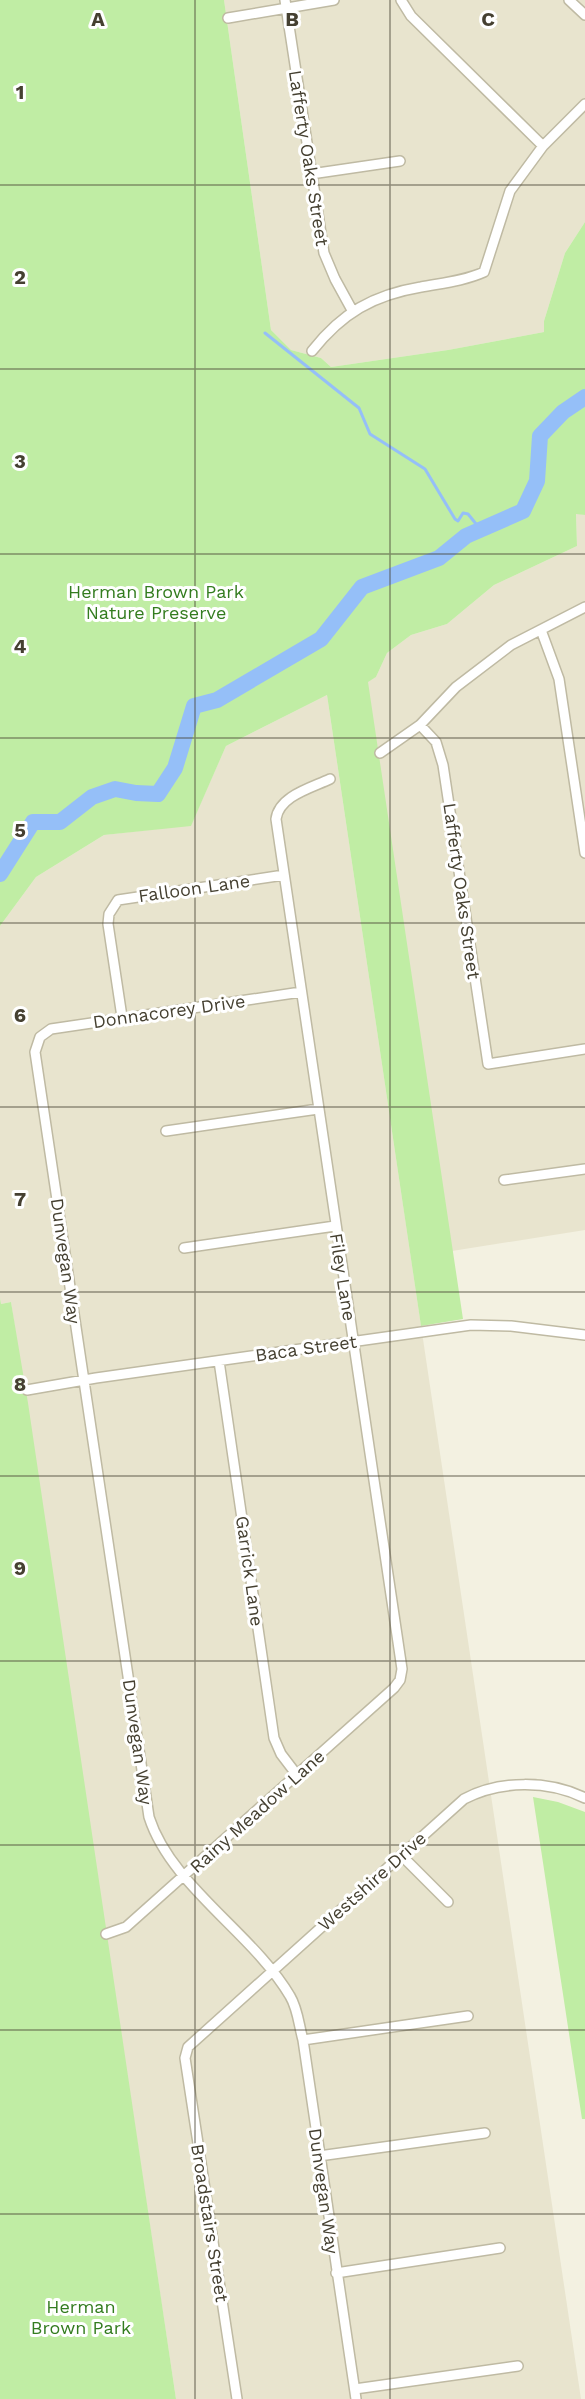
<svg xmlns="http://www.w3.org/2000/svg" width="585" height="2399" font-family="'Work Sans',sans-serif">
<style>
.residential{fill:#e8e4ce}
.green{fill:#c0eda4}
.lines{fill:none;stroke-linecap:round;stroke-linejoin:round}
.stream{stroke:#95bff8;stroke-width:3}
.river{stroke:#95bff8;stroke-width:16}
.minor-casing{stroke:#bfbaa3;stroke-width:12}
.minor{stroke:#fff;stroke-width:9}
.grid{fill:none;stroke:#454031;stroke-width:1.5;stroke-opacity:0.55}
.labels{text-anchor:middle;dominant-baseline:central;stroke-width:6;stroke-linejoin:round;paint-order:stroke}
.street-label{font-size:18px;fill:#454031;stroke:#fff}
.park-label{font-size:18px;fill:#337c1f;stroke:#fff}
.grid-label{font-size:20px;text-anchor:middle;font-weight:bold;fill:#454031;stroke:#fff;stroke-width:6;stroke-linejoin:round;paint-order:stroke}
</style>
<rect width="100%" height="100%" fill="#f3f1e1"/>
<path class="residential" d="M224 0H585V222L565 253 544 321V332L448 350 331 367 321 358 291 350 271 330Z
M576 513 585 515V1230L452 1251 367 682 376 677 387 653 411 635 447 624 494 585 577 546Z
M327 695 581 2399H176L11 1302 1 1304 0 1298V926L36 877 104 835 191 825 226 746Z"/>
<path class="green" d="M0 0H224L271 330 291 350 321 358 331 367 448 350 544 332V321L565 253 585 222V515L576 514 577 546 494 585 447 624 411 635 387 653 376 677 368 682 463 1319 421 1326 327 695 226 746 191 826 104 835 36 877 0 926Z
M0 1298 1 1304 11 1302 28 1403 176 2399H0Z
M533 1797 558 1802 585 1812V2119H582Z"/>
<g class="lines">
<path class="stream" d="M265 333 359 408 370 434 425 469 455 519 458 521 463 513 468 514 481 530"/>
<path class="river" d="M0 874 33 822H60L92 797 115 789 136 793 158 794 175 768 194 706 217 700 321 639 362 587 439 558 466 536 523 511 537 481 540 436 563 412 585 397"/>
<defs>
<path id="minor" d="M285 0 324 253 335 279 352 310
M401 0 411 16 543 146
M569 0 585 15
M228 18 334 0
M311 174 400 161
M312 351C342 313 373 295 421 287 442 283 464 281 484 272L510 191 543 146 585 104
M541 630 559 679 585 853
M420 725 436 742 443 765 488 1064 585 1049
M380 753 420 725 456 687 511 645 585 607
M301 992 51 1029 40 1037 35 1052 149 1817C171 1886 254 1934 290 1996 298 2009 299 2026 303 2040L356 2399
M122 1017 108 924 109 914 118 900 284 875
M166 1131 318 1109
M504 1180 585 1169
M184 1248 335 1226
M219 1361 274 1738 281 1754 297 1775
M27 1390 96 1378 471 1325 511 1326 585 1335
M401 1855 448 1902
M106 1934 126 1927 394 1688 400 1680 402 1669 276 819C279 796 311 788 330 779
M303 2040 468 2016
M319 2156 485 2133
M336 2273 500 2248
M355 2389 518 2366
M237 2399 185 2058 188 2047 464 1799C500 1780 548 1780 585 1798"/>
</defs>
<use href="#minor" class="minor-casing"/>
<use href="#minor" class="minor"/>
</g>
<path class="grid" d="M195 0V2399M390 0V2399M0 185H585M0 369H585M0 554H585M0 738H585M0 923H585M0 1107H585M0 1292H585M0 1476H585M0 1661H585M0 1845H585M0 2030H585M0 2214H585"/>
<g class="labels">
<g class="street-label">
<text transform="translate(309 158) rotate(81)">Lafferty Oaks Street</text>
<text transform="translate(194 888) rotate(-8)">Falloon Lane</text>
<text transform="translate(462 891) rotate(82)">Lafferty Oaks Street</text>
<text transform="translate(169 1011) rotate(-8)">Donnacorey Drive</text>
<text transform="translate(66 1261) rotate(82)">Dunvegan Way</text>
<text transform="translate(343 1277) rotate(81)">Filey Lane</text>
<text transform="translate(306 1348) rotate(-8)">Baca Street</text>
<text transform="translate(250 1571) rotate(82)">Garrick Lane</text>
<text transform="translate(138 1742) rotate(82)">Dunvegan Way</text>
<text transform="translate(257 1811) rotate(-42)">Rainy Meadow Lane</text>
<text transform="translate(372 1881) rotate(-42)">Westshire Drive</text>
<text transform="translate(324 2191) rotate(82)">Dunvegan Way</text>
<text transform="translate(210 2223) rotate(81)">Broadstairs Street</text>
</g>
<g class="park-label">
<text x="156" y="591">Herman Brown Park<tspan x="156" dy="21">Nature Preserve</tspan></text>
<text x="81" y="2306">Herman<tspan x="81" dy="21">Brown Park</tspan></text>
</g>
</g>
<g class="grid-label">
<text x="98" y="26">A</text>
<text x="292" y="26">B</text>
<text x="488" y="26">C</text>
<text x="20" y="99">1</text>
<text x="20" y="284">2</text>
<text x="20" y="468">3</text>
<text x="20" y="653">4</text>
<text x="20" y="837">5</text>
<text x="20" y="1022">6</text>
<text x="20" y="1206">7</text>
<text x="20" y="1391">8</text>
<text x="20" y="1575">9</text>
</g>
</svg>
